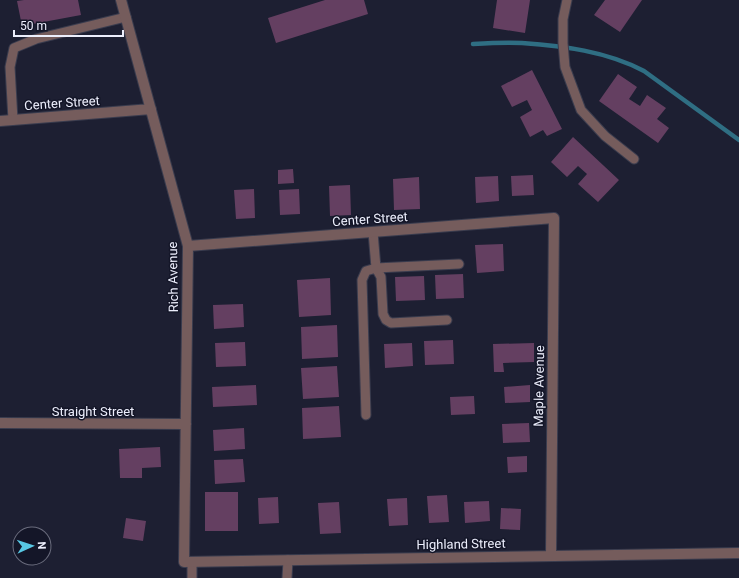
<svg xmlns="http://www.w3.org/2000/svg" width="739" height="578" font-family="Roboto,sans-serif">
<style>
.lines{fill:none;stroke-linecap:round;stroke-linejoin:round}
.stream{stroke:#2f6e83;stroke-width:4.5}
.building{fill:#643f61}
.service-casing{stroke:#3a3c4e;stroke-width:11}
.minor-casing{stroke:#3a3c4e;stroke-width:12}
.service{stroke:#755c5c;stroke-width:9}
.minor{stroke:#755c5c;stroke-width:10}
.labels{text-anchor:middle;dominant-baseline:central;stroke-width:3;stroke-linejoin:round;paint-order:stroke}
.street-label{font-size:13px;fill:#eceefc;stroke:#141628}
</style>
<rect width="100%" height="100%" fill="#1d1f32"/>
<g class="lines">
<path class="stream" d="M473 44C489 43 506 42 522 43 563 46 606 51 644 71L739 140"/>
</g>
<path class="building" d="M24 0H78L81 15 22 26 17 1Z
M325 0H364L368 14 276 43 268 18Z
M497 0H530L525 33 493 28Z
M605 0H642L620 32 594 15Z
M532 70 562 129 547 136 543 130 530 137 520 117 532 110 527 100 512 107 501 86Z
M618 74 637 87 629 99 640 106 647 95 666 108 657 119 669 128 658 143 599 101Z
M573 137 619 180 598 202 578 184 587 174 578 166 567 177 551 162Z
M293 169 294 183 278 184V170Z
M533 175 534 195 512 196 511 176Z
M498 176 499 201 476 203 475 177Z
M419 177 420 209 394 210 393 179Z
M350 185 351 215 330 216 329 186Z
M254 189 255 218 236 219 234 190Z
M299 189 300 214 280 215 279 190Z
M503 244 504 271 477 273 475 245Z
M463 274 464 298 436 299 435 275Z
M424 276 425 300 396 301 395 277Z
M330 278 331 315 299 317 297 280Z
M243 304 244 327 214 329 213 305Z
M337 325 338 357 302 359 301 327Z
M453 340 454 364 425 365 424 341Z
M245 342 246 366 216 367 215 343Z
M412 343 413 366 385 368 384 344Z
M534 343V362L503 363 504 372H494L493 344Z
M337 366 339 397 303 399 301 368Z
M256 385 257 405 213 407 212 387Z
M530 385V402L505 403 504 387Z
M474 396 475 414 451 415 450 397Z
M339 406 341 437 303 439 302 408Z
M529 423 530 442 503 443 502 424Z
M244 428 245 449 214 451 213 430Z
M160 447 161 467 142 468V478H120L119 449Z
M527 456V472L508 473 507 457Z
M243 459 245 482 215 484 214 460Z
M205 492H238V531H205Z
M447 495 449 522 429 523 427 496Z
M278 497 279 523 259 524 258 498Z
M407 498 408 525 389 526 387 499Z
M489 501 490 521 465 523 464 502Z
M339 502 341 533 320 534 318 503Z
M501 508 521 509 520 530 500 529Z
M126 518 146 521 143 541 123 538Z"/>
<g class="lines">
<defs>
<path id="service" d="M567 0 563 19V43L565 67 581 110 605 136 634 159
M13 120 10 67 14 48 36 39 126 17
M376 268 381 277 383 314 386 320 391 323 447 320
M376 268 459 264
M366 415 362 280 366 271 376 268 373 232
M192 562V578
M287 578 288 560"/>
<path id="minor" d="M121 0 188 246 184 562 739 553
M0 121 151 109
M188 246 554 218 551 556
M0 423 186 424"/>
</defs>
<use href="#service" class="service-casing"/>
<use href="#minor" class="minor-casing"/>
<use href="#service" class="service"/>
<use href="#minor" class="minor"/>
</g>
<g class="labels">
<g class="street-label">
<text transform="translate(62 103) rotate(-4)">Center Street</text>
<text transform="translate(370 219) rotate(-4)">Center Street</text>
<text transform="translate(173 277) rotate(-91)">Rich Avenue</text>
<text transform="translate(539 386) rotate(-89)">Maple Avenue</text>
<text x="93" y="411">Straight Street</text>
<text transform="translate(461 544) rotate(-1)">Highland Street</text>
</g>
</g>
<g transform="translate(32 546) rotate(87)"><circle r="19" fill="#141628" stroke="#6a6c7d"/>
<path d="M0-3L7 15L0 10L-7 15Z" fill="#58c8e4"/>
<text y="-6" font-size="11" font-weight="bold" text-anchor="middle" fill="#eceefc">N</text>
</g>
<path d="M14 30v6h109v-6" fill="none" stroke="#eceefc" stroke-width="2"/>
<text x="20" y="30" font-size="12" fill="#eceefc" stroke="#141628" stroke-width="3" paint-order="stroke">50 m</text>
</svg>
